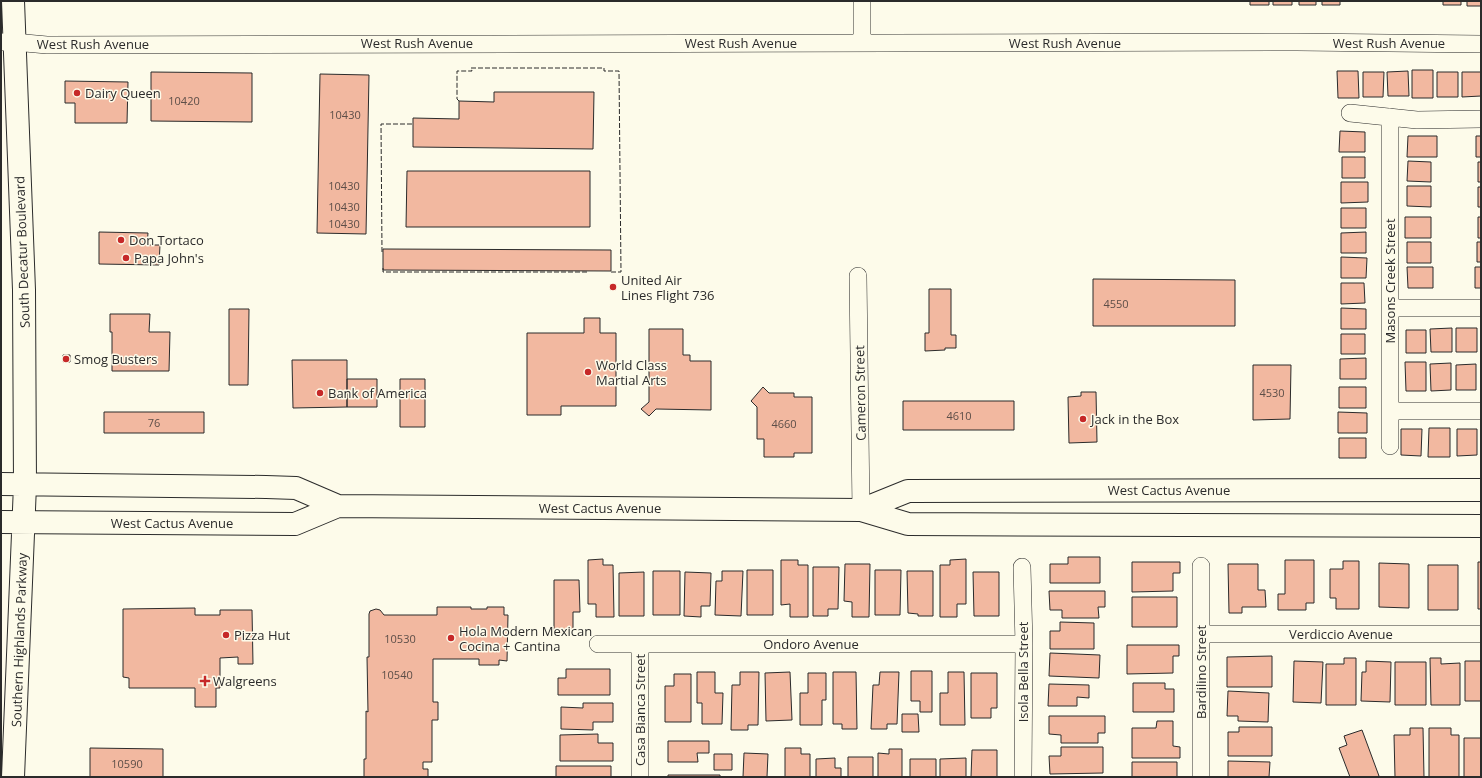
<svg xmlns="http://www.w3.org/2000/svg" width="1482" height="778" font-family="'Open Sans',sans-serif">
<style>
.building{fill:#f2b8a0;stroke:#2b2b2b}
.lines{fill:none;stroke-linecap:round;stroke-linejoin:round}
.minor-casing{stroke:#2b2b2b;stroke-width:18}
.major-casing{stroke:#2b2b2b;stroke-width:24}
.minor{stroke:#fdfbea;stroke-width:17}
.major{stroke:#fdfbea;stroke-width:22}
.fence{stroke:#2b2b2b;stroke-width:1;stroke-dasharray:5 2;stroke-linecap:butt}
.poi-dot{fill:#c62828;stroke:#fdfbea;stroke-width:1.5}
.labels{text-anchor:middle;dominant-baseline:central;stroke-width:3;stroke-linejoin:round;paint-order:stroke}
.number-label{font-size:11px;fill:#5d4e48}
.street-label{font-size:13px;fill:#2b2b2b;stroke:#fdfbea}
.poi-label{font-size:13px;fill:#2b2b2b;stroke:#fdfbea;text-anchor:start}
</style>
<rect width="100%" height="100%" fill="#fdfbea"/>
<path class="building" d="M1250 1H1269V5H1250Z
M1273 1H1292V5H1273Z
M1299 1H1316V5H1299Z
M1322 1H1340V5H1322Z
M1443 1H1461V5H1443Z
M1467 1H1481V6H1467Z
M1412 70H1433V98H1412Z
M1337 71H1358L1359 98H1338Z
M1408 71 1409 96H1388L1387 72Z
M151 72 252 73V122L151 121Z
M1363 72H1384L1383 97H1363Z
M1437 72H1458V97H1437Z
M1462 72H1481V96L1462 97Z
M320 74 369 75 366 234 317 233Z
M65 81 128 82 127 123H75V103H65Z
M494 92H594L593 149 413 147V118L459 119V101L494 102Z
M1340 131 1365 132V152H1339Z
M1408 136H1437V157H1407Z
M1476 136H1481V157H1476Z
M1342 157H1365V178H1342Z
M1408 161 1431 162V182L1407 181Z
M1478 162H1481V182H1478Z
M407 171H590V227H406Z
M1341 182H1368V202L1341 203Z
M1407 186H1431V207L1407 206Z
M1478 187H1481V207H1478Z
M1341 208H1366V228H1341Z
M1405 217H1431V238H1405Z
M1478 217H1481V238H1478Z
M99 232 148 233 147 245H160L159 265 99 264Z
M1366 232V253H1341V233Z
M1407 242H1431V263H1407Z
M1477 242H1481V262H1477Z
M383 249 611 250V271L383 270Z
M1341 257 1367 258 1366 278H1341Z
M1407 267H1433V288H1408Z
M1475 267H1481V288H1475Z
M1093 279 1235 280V326H1093Z
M1341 283H1364L1365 303 1341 304Z
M929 289H951V335H956V348H945V350L925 351V333H929Z
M1341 308 1366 309V329H1341Z
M229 309H249L248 385H229Z
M110 314H150L149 332H170L169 371H112V332H110Z
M584 318H600V333H616V406H561V415H527V333H584Z
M1452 328V352H1431L1430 329Z
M1456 328H1477V352H1456Z
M649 329H683V355H690V361H711V410L656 409 649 416 641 409 649 402Z
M1406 330H1426V353H1406Z
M1341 334H1365V354H1341Z
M63 355H70V362H63Z
M1366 358V379H1340V359Z
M292 360H347V407L293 408Z
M1405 362H1426V391H1406Z
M1451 363V390L1431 391 1430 364Z
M1476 364V390H1456V365Z
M1253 365H1291L1290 419 1253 420Z
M347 379H377V407H347Z
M400 379H425V427H400Z
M763 387 769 393H794V397H812V453H794V457H764V439H757V407L751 401Z
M1339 387H1366V408H1339Z
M1081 392H1096L1097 442 1069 443 1068 397 1081 396Z
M903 401H1014V430H903Z
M104 412H204V433H104Z
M1338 412 1367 413V433H1338Z
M1429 428H1450V457H1428Z
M1401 429H1422L1421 456 1401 455Z
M1457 429H1477V455L1457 456Z
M1339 438H1366V458H1339Z
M1068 557H1100V583H1050V564H1068Z
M603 559V565H613L614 617H596V604H588V560Z
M966 559V604H957V617H940V565H950V560Z
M781 560H798V565H808V617H790V604L781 605Z
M1285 560H1314V603H1306V610H1278V594H1285Z
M1343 561H1359V609H1336V598H1330V569H1343Z
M1132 562H1180V573H1173V591L1132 592Z
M1478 562H1481V609H1478Z
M1379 563 1409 564V608L1379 607Z
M845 564H870L869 617H852V602L844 601Z
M1228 564H1258V590H1265L1266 607H1242V613H1229Z
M1428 565H1458V610H1428Z
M813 567H839L838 609H828V616H813Z
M747 570H773V615H747Z
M875 570H901L900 615H875Z
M653 571H680V615H653Z
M722 571H743L741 616 715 615 716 581H722Z
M907 571H933V616H918V614L908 613Z
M644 572V616H619V573Z
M685 572 711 573 710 606H701V617L684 616Z
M973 572H999V616H974Z
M554 580H579L580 612H573V634H554Z
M1049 591H1105V607H1098L1099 618H1062V610H1050Z
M1132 597H1177V627H1132Z
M437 607H471V609H487V607H504V615H508L507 661 499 660V665H479V659H433V702H438V720H432V762H423V769H428V777H364V759H366V711L368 712 367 657H369V614L370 611 376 609 380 610 384 615H437Z
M195 608V615H220V610H252L253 664H238V657L220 658V688H216V707H195V688H129V678L123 677V609Z
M1060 622 1094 623V649H1050V631H1060Z
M1127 645H1179V656H1173V673L1127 674Z
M1050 653 1100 655 1099 678 1049 676Z
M1272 656V687H1227V657Z
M1344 658H1356V705H1326V664H1344Z
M1430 658H1441V664L1460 663V705H1431Z
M1294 661 1323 662 1321 703 1293 702Z
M1366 661 1391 662 1390 702 1361 701 1362 672H1366Z
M1465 661H1481V701H1465Z
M1395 662H1426V705H1395Z
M566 669H610V695H558V678H566Z
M911 671H932V712H920V701H911Z
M697 672H715V693H723L722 724H702V703H697Z
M740 672H759L758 725H748V730H731L732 685H740Z
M790 672 792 720 766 721 765 673Z
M833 672H856L857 729H842V724H833Z
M880 672H899L897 724H887V729H871L873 685H879Z
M948 672H964L965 725H940V693H948Z
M808 673H826V700H822V725H800V693H808Z
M971 673H997V708H991V718H971Z
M674 674H691V722H665V686H674Z
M1133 683H1165V689H1174V712H1133Z
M1049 684 1089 685V698L1077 697V706H1048Z
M1228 691 1269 693 1268 722 1238 721V716H1227Z
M583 703H613V722H593V730L561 729V707L583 708Z
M902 714H918L919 732H902Z
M1049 716H1105V733H1098V743H1061V735L1049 734Z
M1157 721H1173V746L1180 747V758H1132V728H1156Z
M1239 727H1272V756H1228V732H1239Z
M1410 728H1423L1424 777H1395L1394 735H1410Z
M1429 728H1451V735H1459V777H1429Z
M1362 730 1379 776 1376 777H1350L1339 748 1347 745 1344 736Z
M598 734V743H613V761H560V735Z
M1464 738H1481V777H1464Z
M668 741H709V753H697L698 762H668Z
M1061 747H1103V773L1050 774 1049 756H1061Z
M90 748 163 749V777H90Z
M785 748H801V754H810V777H785Z
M889 749H902V777H878V753L889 754Z
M972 750H997V777H971Z
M744 753 768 754 767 777H743Z
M714 754H732V770H714Z
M848 757H873V777H848Z
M835 758V768H841V777H816V759Z
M966 758V777H940V759Z
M910 759H936V777H910Z
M1228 761 1270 762 1269 777H1228Z
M1132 762H1177V777H1132Z
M556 766H611V777H556Z
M668 775H720V777H668Z"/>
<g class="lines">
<defs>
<path id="minor" d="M862 1V43
M1 42H14L47 45 1297 42 1481 44
M1350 113 1417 120 1481 119
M858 276 861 510
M1390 308H1481
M1390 411H1481
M1390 446V117
M1022 567 1024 644 1023 777
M1201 634H1481
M598 644H1024
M640 644V777
M1201 777V566"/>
<path id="major" d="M13 1 24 290 25 485 13 777
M1 484 266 487 296 488 338 506 861 510 908 524 1481 526
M861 510 908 491 1481 490
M1 522 295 524 338 506"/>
</defs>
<use href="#minor" class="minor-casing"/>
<use href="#major" class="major-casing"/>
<use href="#minor" class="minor"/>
<use href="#major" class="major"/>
<path class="fence" d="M459 101 457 99V71H472L471 68H604V71H619L621 272H609
M382 252 381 124H413
M383 268V272H589"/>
</g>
<g class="poi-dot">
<circle cx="77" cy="93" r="4"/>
<circle cx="121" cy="240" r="4"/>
<circle cx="126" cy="258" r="4"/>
<circle cx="613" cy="287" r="4"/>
<circle cx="66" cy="359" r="4"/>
<circle cx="588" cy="372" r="4"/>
<circle cx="320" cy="393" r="4"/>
<circle cx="1083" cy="419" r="4"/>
<circle cx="226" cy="635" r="4"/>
<circle cx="451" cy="638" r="4"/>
<path d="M203 675h4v4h4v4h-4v4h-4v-4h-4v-4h4z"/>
</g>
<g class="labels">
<g class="number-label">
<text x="184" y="100">10420</text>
<text x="345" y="114">10430</text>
<text x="344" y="185">10430</text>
<text x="344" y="206">10430</text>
<text x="344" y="223">10430</text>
<text x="1116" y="303">4550</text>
<text x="1272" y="392">4530</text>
<text x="959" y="415">4610</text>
<text x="154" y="422">76</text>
<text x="784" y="423">4660</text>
<text x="400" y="638">10530</text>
<text x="397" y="674">10540</text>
<text x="127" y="763">10590</text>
</g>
<g class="street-label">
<text x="417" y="43">West Rush Avenue</text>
<text x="741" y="43">West Rush Avenue</text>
<text x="1065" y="43">West Rush Avenue</text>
<text x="1389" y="43">West Rush Avenue</text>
<text x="93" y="44">West Rush Avenue</text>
<text transform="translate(22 252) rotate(-92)">South Decatur Boulevard</text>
<text transform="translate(1390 281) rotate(-90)">Masons Creek Street</text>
<text transform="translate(860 393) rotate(-91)">Cameron Street</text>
<text x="1169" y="490">West Cactus Avenue</text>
<text x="600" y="508">West Cactus Avenue</text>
<text x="172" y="523">West Cactus Avenue</text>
<text x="1341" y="634">Verdiccio Avenue</text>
<text transform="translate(19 640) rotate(-88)">Southern Highlands Parkway</text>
<text x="811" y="644">Ondoro Avenue</text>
<text transform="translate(1023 672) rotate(-90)">Isola Bella Street</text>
<text transform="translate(1201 672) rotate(-90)">Bardilino Street</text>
<text transform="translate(640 710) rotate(-90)">Casa Bianca Street</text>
</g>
<g class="poi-label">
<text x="85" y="93">Dairy Queen</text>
<text x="129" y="240">Don Tortaco</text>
<text x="134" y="258">Papa John's</text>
<text x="621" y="280">United Air<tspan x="621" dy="15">Lines Flight 736</tspan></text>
<text x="74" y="359">Smog Busters</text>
<text x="596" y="365">World Class<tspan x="596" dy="15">Martial Arts</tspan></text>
<text x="328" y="393">Bank of America</text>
<text x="1091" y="419">Jack in the Box</text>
<text x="459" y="631">Hola Modern Mexican<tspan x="459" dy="15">Cocina + Cantina</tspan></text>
<text x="234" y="635">Pizza Hut</text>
<text x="213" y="681">Walgreens</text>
</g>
</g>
<rect width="1482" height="778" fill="none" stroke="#2b2b2b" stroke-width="4"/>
</svg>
